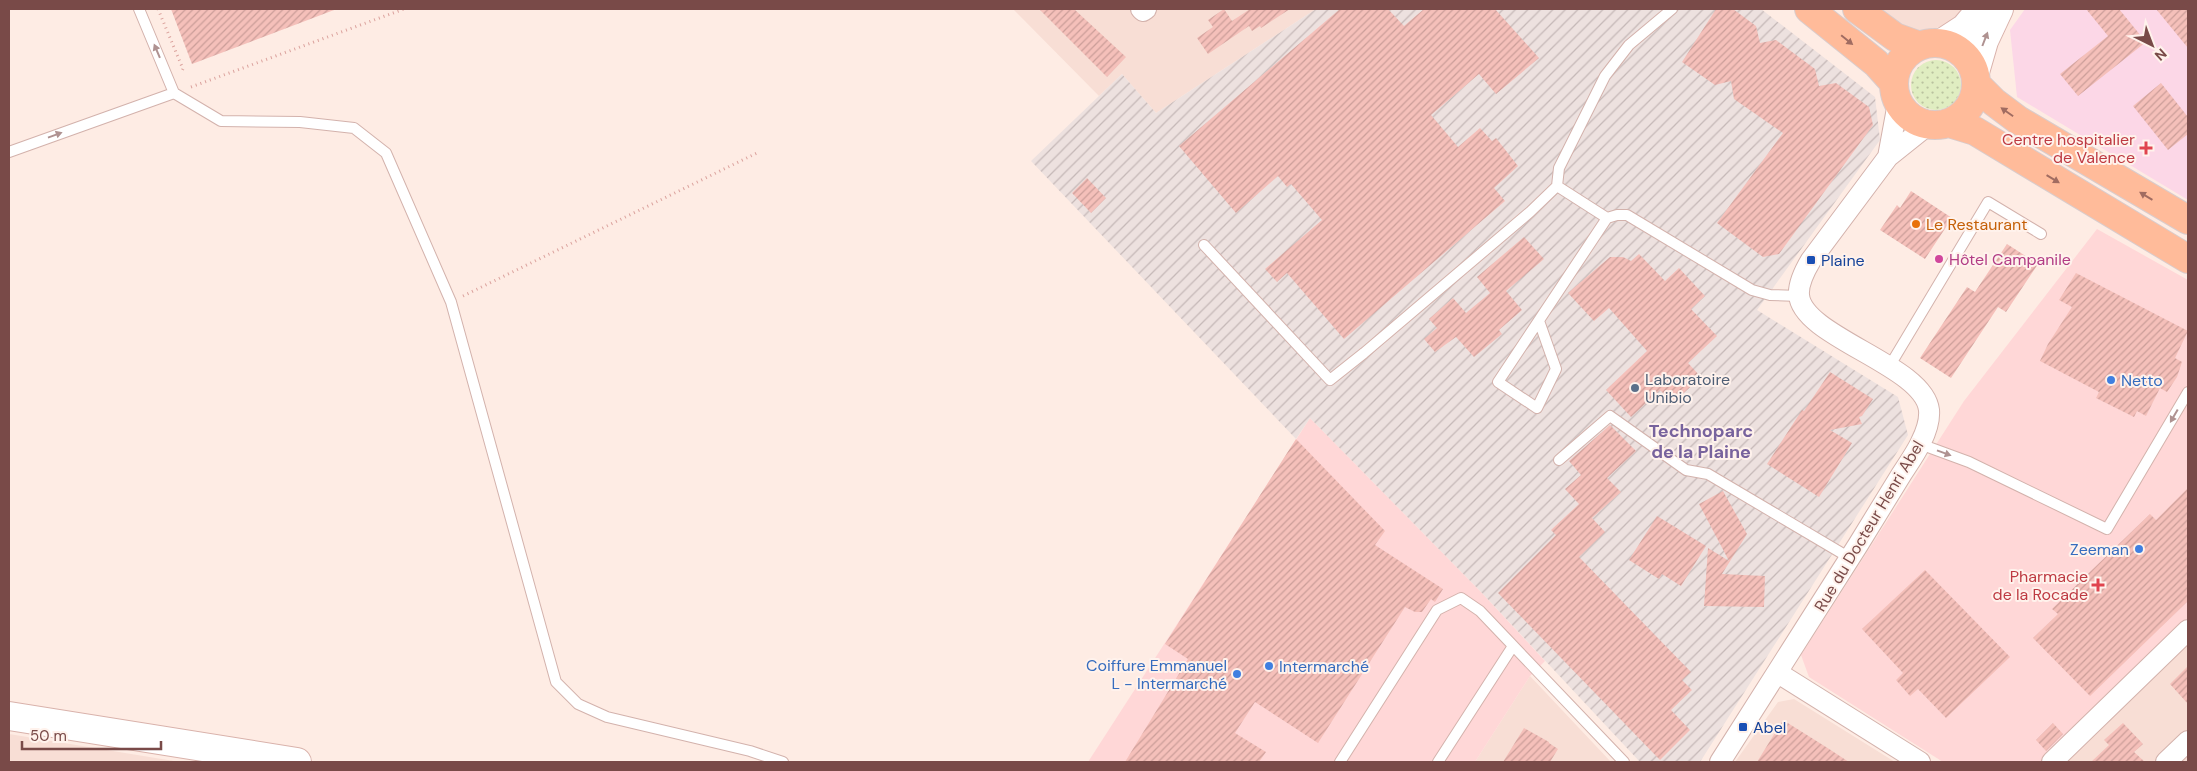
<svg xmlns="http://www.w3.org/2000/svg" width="2197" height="771" font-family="'DM Sans',sans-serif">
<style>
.residential{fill:#f8ded5}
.commercial{fill:#ffd7d7}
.industrial{fill:url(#industrial-furrows)}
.medical{fill:#fcd7e7}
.grass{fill:url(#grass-dots)}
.building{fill:url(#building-hatch)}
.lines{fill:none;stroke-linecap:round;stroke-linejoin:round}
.lane-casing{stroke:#d3b2ac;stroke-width:12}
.street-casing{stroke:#d3b2ac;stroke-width:22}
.secondary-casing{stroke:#d9b2ab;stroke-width:30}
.primary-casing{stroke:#d9cccc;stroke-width:30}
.path{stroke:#dba29d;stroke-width:3;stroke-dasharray:1 4;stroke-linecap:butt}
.lane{stroke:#fff;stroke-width:10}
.street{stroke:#fff;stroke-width:20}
.secondary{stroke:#fff;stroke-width:28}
.primary{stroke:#ffbb9a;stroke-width:28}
.oneway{fill:#af9291}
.oneway2{fill:#a16c61}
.health-dot{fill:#e0444e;stroke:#fff2ec;stroke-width:2}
.food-dot{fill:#e8710a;stroke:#fff2ec;stroke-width:2}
.hotel-dot{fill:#d1479c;stroke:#fff2ec;stroke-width:2}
.transit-dot{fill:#1a4fb4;stroke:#fff2ec;stroke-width:2}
.shop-dot{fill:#3f7fe0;stroke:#fff2ec;stroke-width:2}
.service-dot{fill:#5c6f8a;stroke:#fff2ec;stroke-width:2}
.labels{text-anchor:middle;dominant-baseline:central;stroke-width:4;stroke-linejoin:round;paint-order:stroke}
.health-label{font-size:16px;fill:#be3a42;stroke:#fff2ec;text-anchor:end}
.food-label{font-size:16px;fill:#c56008;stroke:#fff2ec;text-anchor:start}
.hotel-label{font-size:16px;fill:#b23c85;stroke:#fff2ec;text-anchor:start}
.transit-label{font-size:16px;fill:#164399;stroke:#fff2ec;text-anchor:start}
.service-label{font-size:16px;fill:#4e5e75;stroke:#fff2ec;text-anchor:start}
.shop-label{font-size:16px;fill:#366cbe;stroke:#fff2ec;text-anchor:start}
.street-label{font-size:16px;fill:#794a48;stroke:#fff2ec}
.neighbourhood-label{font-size:18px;font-weight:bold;fill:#78639d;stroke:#fff2ec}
</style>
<defs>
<pattern id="industrial-furrows" width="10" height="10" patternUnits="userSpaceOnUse" patternTransform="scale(1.25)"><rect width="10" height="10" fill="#ede1df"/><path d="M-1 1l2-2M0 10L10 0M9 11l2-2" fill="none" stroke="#c5b8b7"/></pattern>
<pattern id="grass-dots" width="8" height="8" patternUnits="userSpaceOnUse" patternTransform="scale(1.25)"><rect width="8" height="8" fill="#e0edc1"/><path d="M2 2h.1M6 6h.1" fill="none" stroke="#bac29f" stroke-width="1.8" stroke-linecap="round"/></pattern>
<pattern id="building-hatch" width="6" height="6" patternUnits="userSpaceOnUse" patternTransform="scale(1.25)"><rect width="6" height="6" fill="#f5c0ba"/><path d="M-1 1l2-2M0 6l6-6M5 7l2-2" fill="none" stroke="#cb9e99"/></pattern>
</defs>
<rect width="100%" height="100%" fill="#feece4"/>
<path class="residential" d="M1013 9H1316L1156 113 1122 74 1099 96Z
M1878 9H1965L1954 21 1934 29 1917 31 1898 26Z
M2188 638V762H2061Z
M1530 676 1611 762H1475Z
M1794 699 1895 762H1735L1778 702Z
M9 734 180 762H9Z"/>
<path class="commercial" d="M2097 229 2188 280V618L2040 762H1943L1809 677 1801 655 1964 401Z
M1310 418 1482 593 1545 661 1530 676 1475 762H1088Z"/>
<path class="industrial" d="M1316 9H1761L1875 97 1880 140 1757 310 1898 397 1908 435 1700 762H1640L1482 593 1310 418 1296 439 1031 161 1122 74 1156 113Z"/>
<path class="medical" d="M2025 9H2188V200L2017 97 2010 30Z"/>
<path class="grass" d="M1911 85a25 25 0 1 1 50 0a25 25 0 1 1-50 0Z"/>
<path class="building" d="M171 9H334V10L192 64Z
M1039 9H1074L1126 57 1107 77Z
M1224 9 1232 21 1250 9H1290L1261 28 1260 26 1252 31 1249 26 1208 54 1197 38 1213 27 1208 20Z
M1340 9H1388L1404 26 1424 9H1495L1539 58 1496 94 1479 74 1431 115 1458 147 1480 128 1492 141 1496 138 1518 166 1494 188 1505 201 1344 339 1287 273 1277 282 1265 269 1322 220 1291 184 1287 187 1278 176 1236 213 1179 146Z
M1716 9H1733L1756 26 1760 43 1776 40 1815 69 1819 86 1836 83 1869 107 1873 125 1779 254 1763 257 1717 223 1783 133 1734 99 1731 81 1715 85 1682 62Z
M2086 9H2119L2146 42 2078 96 2060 74 2108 36Z
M2156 9H2188V48Z
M2161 83 2188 117V134L2168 150 2133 106Z
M1087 178 1106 198 1091 213 1072 193Z
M1911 191 1952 218 1925 259 1880 230 1897 205 1900 208Z
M1524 237 1544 259 1506 291 1522 310 1499 330 1502 334 1474 357 1456 337 1435 352 1424 339 1437 328 1429 319 1453 298 1466 313 1490 293 1477 277Z
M2007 244 2038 264 2006 312 1998 307 1951 378 1920 358 1967 287 1975 292Z
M1639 254 1665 281 1679 268 1705 296 1691 309 1717 336 1688 363 1701 377 1673 403 1660 390 1631 417 1606 390 1647 351 1609 308 1594 321 1568 293 1610 257H1623L1631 261Z
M2076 273 2188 331 2175 358 2182 362 2177 377 2167 392 2160 388 2146 416 2137 411 2134 417 2096 398 2099 392 2040 361 2048 344 2072 307 2059 300Z
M1830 372 1873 399 1862 416 1859 417 1862 424 1830 430 1852 443 1819 497 1767 464 1802 410 1804 411Z
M1610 425 1636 451 1607 478 1621 492 1592 518 1605 532 1579 557 1691 672 1682 680 1692 690 1671 710 1690 730 1660 760 1498 593 1556 535 1551 530 1579 504 1565 489 1581 475 1569 461Z
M1296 439 1385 531 1375 545 1443 589 1435 602 1431 599 1422 612H1415L1405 607 1318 743 1255 702 1235 733 1266 752 1259 762H1125L1188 659 1165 644Z
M2188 488V601L2090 696 2033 638 2058 614 2052 609 2093 569 2150 514 2156 520Z
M1723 491 1747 534 1722 574 1765 576 1764 607 1704 606 1708 548 1729 561 1699 504Z
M1657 516 1706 546 1681 586 1662 574 1659 579 1629 560Z
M1925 570 2010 657 1946 718 1918 689 1910 696 1896 680 1903 673 1862 629Z
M2188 666V704L2170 684Z
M1783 720 1826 747 1849 762H1757Z
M2053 723 2063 734 2046 751 2036 740Z
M2123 723 2143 744 2134 752 2145 762H2091L2109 745 2104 740Z
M1524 728 1549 742V743L1558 749 1550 762H1503Z"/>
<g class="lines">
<defs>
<path id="lane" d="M139 9 174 93 221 121 300 122 354 128 386 153 451 302 556 682 578 704 607 717 750 751 783 762
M9 152 174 93
M1557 186 1559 168 1605 76 1629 45 1672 9
M1204 245 1330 380 1364 353 1530 212 1557 186 1607 218
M1539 321 1556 369 1537 408 1498 382 1607 218 1617 215H1627L1752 290 1770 295 1799 296
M1889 367 1988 202 2041 234
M1920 444 1969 462 2107 529 2188 392
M1559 460 1610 416 1686 470 1708 474 1850 558
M1340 762 1437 610 1461 598 1480 611 1624 762
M1438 762 1513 646"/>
<path id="street" d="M1141 9 1143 11 1146 9
M1888 157 1898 103
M1778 673 1920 762
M1720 762C1766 690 1812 618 1858 545 1872 522 1887 498 1901 475 1908 464 1916 453 1921 442 1926 432 1930 421 1929 410 1924 365 1802 337 1799 295 1798 283 1805 270 1811 260L1888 157 1928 125
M2052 762 2188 630
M2166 762 2188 741"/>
<path id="secondary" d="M1942 43 1965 28 1981 9
M1975 72 1984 41 1999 9
M9 716 297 762"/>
<path id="primary" d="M1809 9 1876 63 1894 83
M1857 9 1895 37 1920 46
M1894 84a41 41 0 1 1 82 0a41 41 0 1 1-82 0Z
M1977 85 1994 102 2018 120 2188 220
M1949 123 1975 131 2188 259"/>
</defs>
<use href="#lane" class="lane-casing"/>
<use href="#street" class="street-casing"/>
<use href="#secondary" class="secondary-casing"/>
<use href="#primary" class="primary-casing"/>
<path class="path" d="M158 9 183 69 181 73
M191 87 404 9
M463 296 759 152"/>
<use href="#lane" class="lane"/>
<use href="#street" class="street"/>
<use href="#secondary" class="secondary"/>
<use href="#primary" class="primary"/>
</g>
<defs><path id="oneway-solid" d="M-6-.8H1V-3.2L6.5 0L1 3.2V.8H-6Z" transform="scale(1.25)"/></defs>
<g class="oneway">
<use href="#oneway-solid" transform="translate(1985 39) rotate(-69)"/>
<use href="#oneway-solid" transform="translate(157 51) rotate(-113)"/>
<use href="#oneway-solid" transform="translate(55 135) rotate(-20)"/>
<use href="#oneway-solid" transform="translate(2174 416) rotate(120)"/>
<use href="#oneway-solid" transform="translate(1944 453) rotate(20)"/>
</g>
<g class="oneway2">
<use href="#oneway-solid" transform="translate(1847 40) rotate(39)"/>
<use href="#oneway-solid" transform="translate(2007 112) rotate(-145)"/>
<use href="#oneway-solid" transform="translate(2053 179) rotate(31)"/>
<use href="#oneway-solid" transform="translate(2146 196) rotate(-149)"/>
</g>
<g class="health-dot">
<path d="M2143.5 140.5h5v5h5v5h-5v5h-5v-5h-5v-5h5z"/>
<path d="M2095.5 577.5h5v5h5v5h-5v5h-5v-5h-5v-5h5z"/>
</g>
<circle class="food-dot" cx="1916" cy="224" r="5"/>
<circle class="hotel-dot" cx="1939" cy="259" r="5"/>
<g class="transit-dot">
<rect x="1806" y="255" width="10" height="10" rx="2.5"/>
<rect x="1738" y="722" width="10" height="10" rx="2.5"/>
</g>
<g class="shop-dot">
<circle cx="2111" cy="380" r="5"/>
<circle cx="2139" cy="549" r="5"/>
<circle cx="1269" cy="666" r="5"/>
<circle cx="1237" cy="674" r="5"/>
</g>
<circle class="service-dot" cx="1635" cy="388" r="5"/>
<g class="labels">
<g class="health-label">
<text x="2135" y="139">Centre hospitalier<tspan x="2135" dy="18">de Valence</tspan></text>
<text x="2088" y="576">Pharmacie<tspan x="2088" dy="18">de la Rocade</tspan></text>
</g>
<g class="food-label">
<text x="1926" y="224">Le Restaurant</text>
</g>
<g class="hotel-label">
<text x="1949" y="259">Hôtel Campanile</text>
</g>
<g class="transit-label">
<text x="1821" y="260">Plaine</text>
<text x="1753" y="727">Abel</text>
</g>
<g class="service-label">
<text x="1645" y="379">Laboratoire<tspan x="1645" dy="18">Unibio</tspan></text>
</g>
<g class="shop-label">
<text x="2121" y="380">Netto</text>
<text x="2129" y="549" text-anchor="end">Zeeman</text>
<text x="1227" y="665" text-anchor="end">Coiffure Emmanuel<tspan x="1227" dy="18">L - Intermarché</tspan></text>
<text x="1279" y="666">Intermarché</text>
</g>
<g class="street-label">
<text transform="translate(1869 526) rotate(-59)">Rue du Docteur Henri Abel</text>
</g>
<g class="neighbourhood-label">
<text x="1701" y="431">Technoparc<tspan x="1701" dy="21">de la Plaine</tspan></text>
</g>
</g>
<rect width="2197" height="771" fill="none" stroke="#794a48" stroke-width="20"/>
<g transform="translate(2152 45) rotate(138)" stroke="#fff2ec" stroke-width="4" paint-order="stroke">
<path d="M0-4L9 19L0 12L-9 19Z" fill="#794a48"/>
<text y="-8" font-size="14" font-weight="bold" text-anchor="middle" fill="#794a48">N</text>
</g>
<path d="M22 741v8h139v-8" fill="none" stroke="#794a48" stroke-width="2.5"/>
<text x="30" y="741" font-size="15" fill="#794a48" stroke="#fff2ec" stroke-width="4" paint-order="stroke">50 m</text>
</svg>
